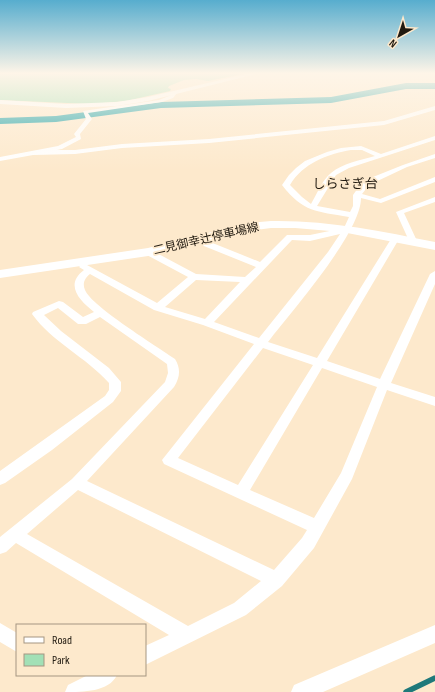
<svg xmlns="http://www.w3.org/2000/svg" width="435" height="692" font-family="'Sofia Sans Condensed','Noto Sans JP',sans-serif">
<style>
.green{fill:#a2e0b6}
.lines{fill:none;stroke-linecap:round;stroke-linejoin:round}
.stream{stroke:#1f797a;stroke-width:5.5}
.river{fill:#1ea2a8;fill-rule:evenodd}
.street{fill:#fff;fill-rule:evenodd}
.secondary{fill:#fff;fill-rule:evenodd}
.labels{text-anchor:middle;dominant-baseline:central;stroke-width:3.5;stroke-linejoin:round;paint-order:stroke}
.far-street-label{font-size:12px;fill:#211a10;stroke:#fde9cc}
.far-quarter-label{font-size:13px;fill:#211a10;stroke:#fde9cc}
</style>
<rect width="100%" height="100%" fill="#fde9cc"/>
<path class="green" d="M0 73H247L208 81 196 79 184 80 169 86 168 88 171 89 170 91 126 101 90 104 0 100Z"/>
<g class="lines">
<path class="stream" d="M406 692 435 678"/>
<path class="river" d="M406 83H435V89H406L331 103 161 108 56 122 0 124V118L56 116 161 102 331 97Z"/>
<path class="street" d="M174 91 177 93 173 98 162 102 88 113 92 119 80 134 81 139 62 149 57 150H75L122 144 209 139 384 121 435 106V110L384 125 209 143 122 148 75 154 33 155 0 161V157L58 146 76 137 74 134 86 119 83 111 159 100 169 96Z
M435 136V140L349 168 336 175 317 206 350 212 353 206V195L363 181 403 165 435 154V158L407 167 369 185 362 194 380 199 435 177V182L381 203 361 198C361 233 291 312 268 342L317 358 391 239 395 236 398 237 399 239 327 361 380 379 430 274 435 271V284L391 383 435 397V406L387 390 352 479 314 548 282 586 246 615 145 665V646L169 635 16 543 6 552 0 554V537L72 479 165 382 168 373 167 364 100 317 86 324H78L58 308 44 315 61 331 109 368 121 382V391L113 402 52 450 5 483 0 485V471L105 396 109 390V383C86 357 52 342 32 314L33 312 59 301 63 302 83 317 94 312C80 301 64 285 84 270L79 267 81 265H87L157 303 188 277 145 254 144 252 145 250H151L196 274 245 277 256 267 194 242 193 240 194 238H200L260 262 287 235H310L344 228 349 217C316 211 304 213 282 185L289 175 296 168 305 161 327 152 341 148 361 146 381 154ZM351 150H362L375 156C361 160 343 163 331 173 322 180 317 194 311 204L302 197 290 185C303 163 328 154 351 150ZM340 234 328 252 259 338 214 322 292 240 310 241ZM90 274 154 310 203 325 254 344 162 460 164 464 307 530 302 538 274 570 87 481 174 387C180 377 181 369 175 359 158 347 91 306 85 290 82 283 85 278 90 274ZM196 280 240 282 205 319 165 307ZM263 348 313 365 238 485 178 458ZM322 368 377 387 341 473 314 518 250 490ZM78 490 261 581 234 603 188 626 27 534Z
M435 197V202L404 213 417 241 413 244 410 243 396 212Z
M0 623 17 633V652L0 642Z
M435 625V643L323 692H291L294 685Z
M88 675H117C109 692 83 692 65 692L68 685Z"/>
<path class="secondary" d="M250 73H260L148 101 117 106 66 108 0 104V100L66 104 117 102 148 97Z
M271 221C327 220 381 231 435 242V250L342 232 295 228H271L248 231 148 256 0 278V270L148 248 248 223Z"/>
</g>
<linearGradient id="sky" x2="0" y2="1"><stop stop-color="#57adce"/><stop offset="0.43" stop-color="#fef5e8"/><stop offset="1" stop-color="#fef5e8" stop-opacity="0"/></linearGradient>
<rect width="435" height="170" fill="url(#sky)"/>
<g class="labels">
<g class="far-street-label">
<text transform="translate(206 239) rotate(-13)">二見御幸辻停車場線</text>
</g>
<g class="far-quarter-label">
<text x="345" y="184">しらさぎ台</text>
</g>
</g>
<rect x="16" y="624" width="130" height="52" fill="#fde9cc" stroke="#a59681"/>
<rect x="24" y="637" width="20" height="6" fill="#ffffff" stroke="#a59681"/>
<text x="52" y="644" font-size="12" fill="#211a10">Road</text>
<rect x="24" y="654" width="20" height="12" fill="#a2e0b6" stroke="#a59681"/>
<text x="52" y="664" font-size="12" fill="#211a10">Park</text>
<g transform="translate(399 36) rotate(219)" stroke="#fde9cc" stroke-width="3" paint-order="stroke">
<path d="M0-3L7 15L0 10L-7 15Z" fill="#211a10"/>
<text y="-6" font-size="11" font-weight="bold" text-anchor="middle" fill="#211a10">N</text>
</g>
</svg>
